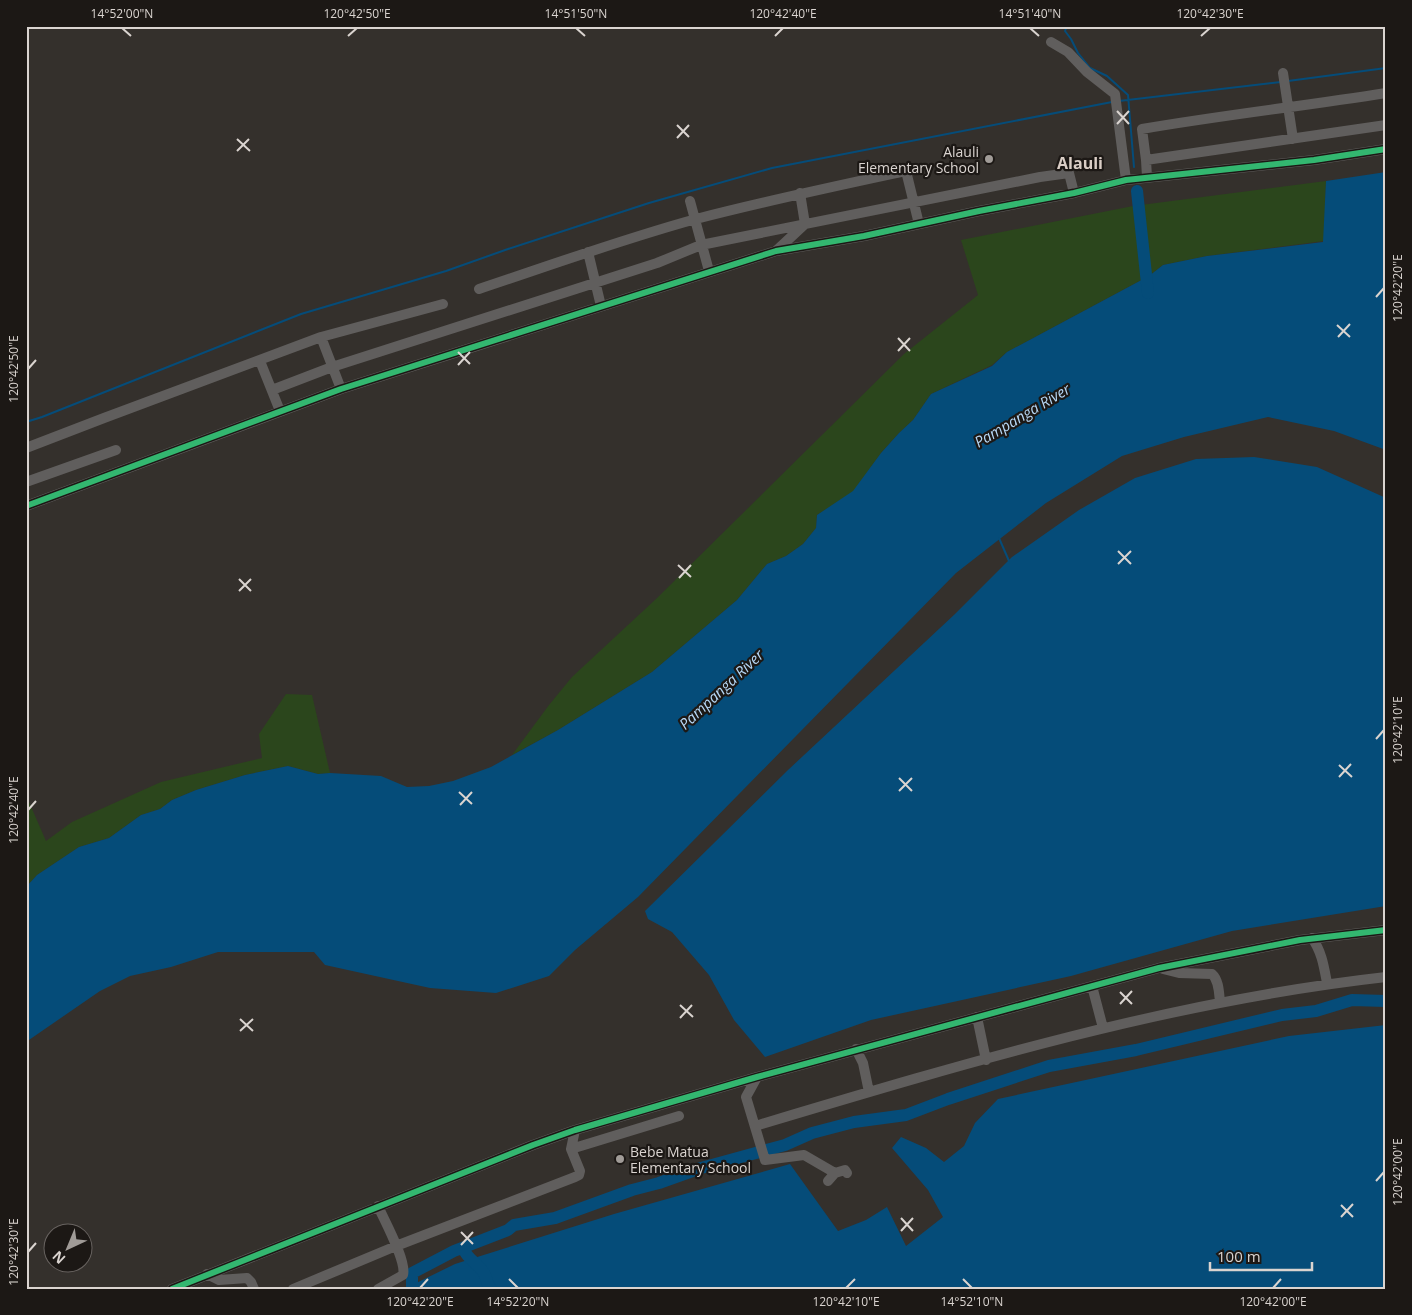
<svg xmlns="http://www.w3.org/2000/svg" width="1412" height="1315" font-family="'Open Sans',sans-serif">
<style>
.green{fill:#2b461c}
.water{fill:#054c79}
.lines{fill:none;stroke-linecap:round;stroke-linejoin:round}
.stream{stroke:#054c79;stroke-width:2}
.river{stroke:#054c79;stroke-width:12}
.minor{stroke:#605e5d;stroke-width:10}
.cycleway-casing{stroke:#1c1815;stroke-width:9}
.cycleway{stroke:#33b770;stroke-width:6}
.ticks{fill:none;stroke:#dad4d0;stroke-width:2}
.poi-dot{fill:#a09b97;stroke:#1c1815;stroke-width:2}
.labels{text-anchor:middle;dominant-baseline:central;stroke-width:4.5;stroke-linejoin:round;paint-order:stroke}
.poi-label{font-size:14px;fill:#dad4d0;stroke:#1c1815;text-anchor:end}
.water-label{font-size:15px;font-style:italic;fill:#b6d7f5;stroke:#1c1815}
.quarter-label{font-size:16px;font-weight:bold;fill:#dacec6;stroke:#1c1815}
.neatline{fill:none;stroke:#dad4d0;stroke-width:2}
.ticks-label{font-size:12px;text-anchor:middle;fill:#dad4d0}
</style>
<rect width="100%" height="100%" fill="#34302c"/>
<path class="green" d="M1326 181 1324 241 1207 256 1163 265 1149 276 1007 352 992 365 931 394 913 420 899 433 881 453 853 492 817 515 816 528 803 544 786 556 767 564 737 600 652 672 558 730 512 755 549 705 572 677 656 599 904 354 978 295 961 240 1133 206Z
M286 694 312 695 330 773 318 774 288 766 245 775 196 790 172 800 160 809 141 815 109 838 79 847 37 875 26 887V795L46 841 72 822 161 782 262 758 259 734Z"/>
<path class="water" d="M1386 172V450L1334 431 1268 417 1184 437 1122 456 1046 503 956 573 638 897 575 950 549 976 496 993 430 988 325 965 314 952H218L171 967 130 976 100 991 26 1042V887L37 875 79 847 109 838 141 815 160 809 172 800 196 790 245 775 288 766 318 774 330 773 381 776 407 787 429 786 453 781 491 767 558 730 652 672 737 600 767 564 786 556 803 544 816 528 817 515 853 491 881 453 899 433 913 420 931 394 992 366 1007 352 1149 276 1163 265 1207 256 1323 242 1326 181Z
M1254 457 1317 467 1386 498V906L1232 931 1071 976 871 1020 765 1057 734 1020 709 975 672 932 648 919 645 911 788 770 955 614 1012 557 1079 510 1135 478 1196 459Z
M1386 1025V1289H404L455 1264 614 1214 790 1164 838 1231 866 1220 887 1207 906 1246 943 1217 928 1190 892 1148 901 1137 926 1148 944 1162 964 1146 975 1123 998 1099 1289 1036Z"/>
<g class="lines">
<path class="stream" d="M1067 26 1065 31 1071 39 1078 53 1090 68 1107 76 1128 95 1134 167
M1288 81 1386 68
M1119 101 1281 82
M26 422 42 417 301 314 446 271 508 249 649 203 772 168 1112 102
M999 538 1009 561"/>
<path class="river" d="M1137 191 1148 293
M463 1248C468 1260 475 1261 482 1270 487 1276 486 1283 491 1289
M412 1289V1273L454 1251 508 1230 514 1225 555 1218 632 1190 659 1183 701 1168 785 1145 812 1133 854 1122 906 1115 948 1099 1049 1066 1136 1050 1282 1015 1316 1011 1352 1000 1386 1001"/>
<path class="minor" d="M1051 42 1068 52 1087 72 1115 94 1126 180
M1283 73 1293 139
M1146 160 1142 129C1223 115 1305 106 1386 93
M1147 177 1146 160 1386 125
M690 201 709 271
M776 251 805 224 800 193
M588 252 601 306
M479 289C551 265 623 239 696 219 765 201 836 186 906 171L919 224
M321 337 341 389
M260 361 280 411
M272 390 332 367 657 263 701 245 1040 177 1069 173 1074 193
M26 448 104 418 321 337 443 304
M26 482 116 450
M26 506 341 389 776 251 864 236 979 211 1074 193 1126 180 1314 160 1386 149
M1312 938C1322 952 1324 967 1327 983
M1163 969 1179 973 1212 974C1219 980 1219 993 1220 1002
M1092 986 1103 1028
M977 1017 986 1060
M856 1049 863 1063 869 1092
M757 1077 746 1097 765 1160 804 1155 835 1173 828 1181
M755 1126C962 1064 1171 1001 1386 977
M571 1149 679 1116
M835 1173 845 1170 847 1173
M378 1206C384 1220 407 1261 403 1275L378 1289
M207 1274 219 1280 247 1278 251 1282 254 1289
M172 1289 533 1145 575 1130 757 1077 1159 968 1300 940 1386 930
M293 1289 396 1246 575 1177 579 1175 580 1171 571 1149 575 1130"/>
<defs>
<path id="cycleway" d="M26 506 341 389 776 251 864 236 979 211 1074 193 1126 180 1314 160 1386 149
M172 1289 533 1145 575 1130 757 1077 1159 968 1300 940 1386 930"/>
</defs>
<use href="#cycleway" class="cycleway-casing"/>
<use href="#cycleway" class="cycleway"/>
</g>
<path class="ticks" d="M122 28 131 36M576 28 585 36M1030 28 1039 36M348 36 357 28M775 36 783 28M1201 36 1210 28M1117 111 1129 124M1117 124 1129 111M677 125 689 137M677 138 689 125M237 139 250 151M237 151 249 139M1376 297 1384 288M1337 325 1350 337M1338 337 1350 324M898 338 910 351M898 351 910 338M458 352 470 364M458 365 470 352M28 369 36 360M1118 551 1131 564M1118 564 1131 551M678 565 691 577M679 578 691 565M239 579 251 591M239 591 251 579M1376 739 1384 730M1339 765 1352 777M1339 777 1351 764M899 778 912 791M899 791 912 778M459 792 472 804M460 805 472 792M28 810 36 801M1120 992 1132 1004M1120 1004 1132 991M680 1005 693 1017M680 1018 692 1005M240 1019 253 1031M240 1031 253 1019M1376 1181 1384 1172M1341 1205 1353 1217M1341 1217 1353 1204M901 1218 913 1231M901 1231 913 1218M461 1232 473 1244M461 1245 473 1232M28 1252 36 1243M509 1279 518 1288M963 1279 972 1288M420 1288 428 1279M846 1288 855 1279M1273 1288 1281 1279"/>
<g class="poi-dot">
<circle cx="989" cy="159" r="5"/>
<circle cx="620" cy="1159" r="5"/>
</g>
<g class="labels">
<g class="poi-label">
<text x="979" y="151">Alauli<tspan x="979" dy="16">Elementary School</tspan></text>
<text x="630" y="1151" text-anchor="start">Bebe Matua<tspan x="630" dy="16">Elementary School</tspan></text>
</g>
<g class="water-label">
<text transform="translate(1022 415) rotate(-31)">Pampanga River</text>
<text transform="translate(721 689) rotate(-43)">Pampanga River</text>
</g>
<g class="quarter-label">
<text x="1080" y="163">Alauli</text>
</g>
</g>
<rect width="1412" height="1315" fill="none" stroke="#1c1815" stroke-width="55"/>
<g transform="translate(68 1248) rotate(224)"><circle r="24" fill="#1c1815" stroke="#686360"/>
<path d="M0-4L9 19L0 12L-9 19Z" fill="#a09b97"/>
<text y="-8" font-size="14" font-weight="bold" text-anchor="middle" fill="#dad4d0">N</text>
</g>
<path d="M1210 1262v8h102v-8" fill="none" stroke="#dad4d0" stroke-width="2.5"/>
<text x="1217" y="1262" font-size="15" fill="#dad4d0" stroke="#1c1815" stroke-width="4" paint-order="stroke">100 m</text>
<rect x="28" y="28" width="1356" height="1260" class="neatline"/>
<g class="ticks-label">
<text x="122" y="18">14°52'00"N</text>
<text x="357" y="18">120°42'50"E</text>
<text x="576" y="18">14°51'50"N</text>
<text x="783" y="18">120°42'40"E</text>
<text x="1030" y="18">14°51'40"N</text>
<text x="1210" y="18">120°42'30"E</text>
<text transform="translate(1398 288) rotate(-90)" y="4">120°42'20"E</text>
<text transform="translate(14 369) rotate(-90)" y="4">120°42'50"E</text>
<text transform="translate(1398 730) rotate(-90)" y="4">120°42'10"E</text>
<text transform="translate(14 810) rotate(-90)" y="4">120°42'40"E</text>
<text transform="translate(1398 1172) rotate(-90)" y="4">120°42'00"E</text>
<text transform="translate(14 1252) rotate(-90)" y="4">120°42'30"E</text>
<text x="420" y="1306">120°42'20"E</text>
<text x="518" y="1306">14°52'20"N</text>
<text x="846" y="1306">120°42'10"E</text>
<text x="972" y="1306">14°52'10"N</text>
<text x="1273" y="1306">120°42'00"E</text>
</g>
</svg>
